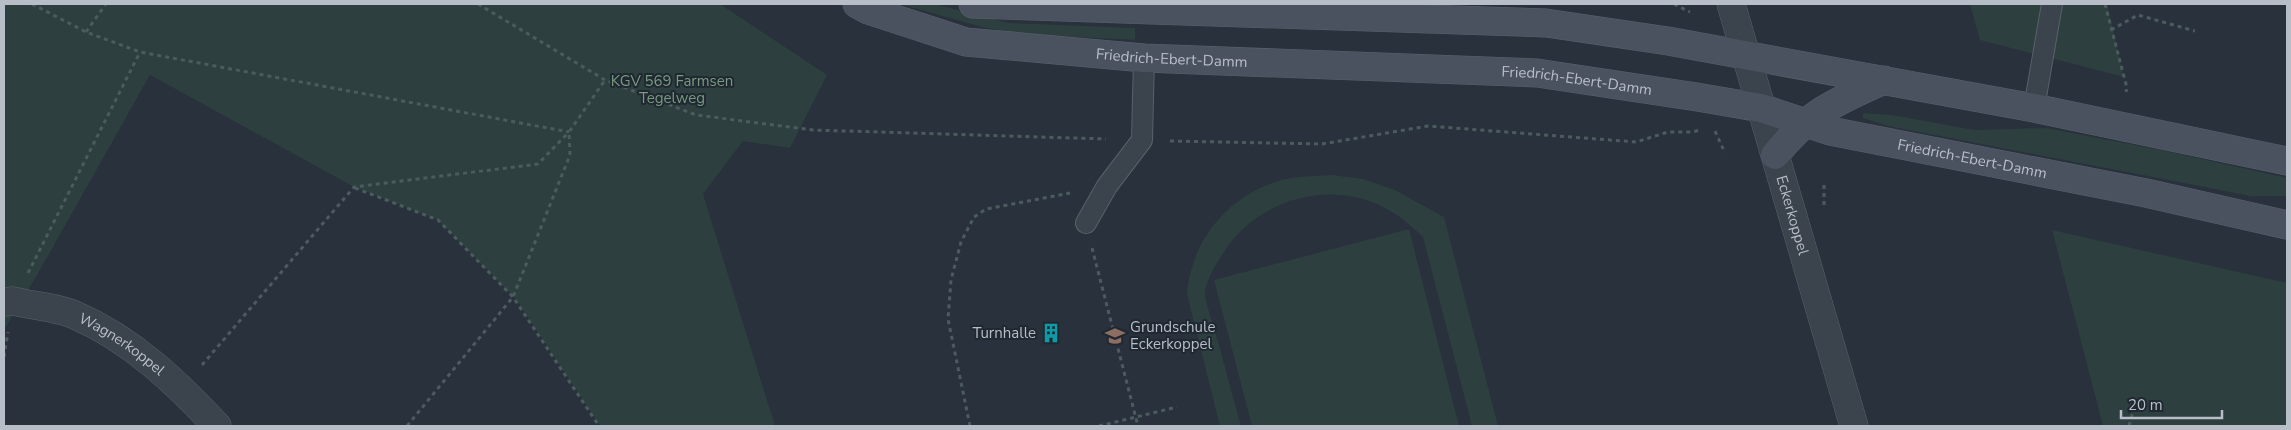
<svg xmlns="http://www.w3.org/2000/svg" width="2291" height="430" font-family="'Nunito Sans',sans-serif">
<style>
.green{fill:#2d3f3f}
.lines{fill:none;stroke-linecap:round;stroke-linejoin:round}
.service-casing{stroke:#59616b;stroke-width:22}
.minor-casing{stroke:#59616b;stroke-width:29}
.tertiary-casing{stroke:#59616b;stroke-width:29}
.secondary-casing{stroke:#59616b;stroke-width:29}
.path{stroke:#4c5c5e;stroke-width:3;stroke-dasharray:4 4;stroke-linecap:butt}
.service{stroke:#3b434d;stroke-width:20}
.minor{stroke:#3b434d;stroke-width:28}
.tertiary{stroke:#3b434d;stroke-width:28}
.secondary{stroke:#4a525f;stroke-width:28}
.labels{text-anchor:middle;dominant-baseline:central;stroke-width:4;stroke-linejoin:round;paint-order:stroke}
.street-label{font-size:15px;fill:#b7bec8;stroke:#202832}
.park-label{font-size:15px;fill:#789b81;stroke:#202832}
.poi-label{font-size:15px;fill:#b7bec8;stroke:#202832;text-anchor:start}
</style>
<rect width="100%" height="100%" fill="#28313c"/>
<path class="green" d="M4 4H720L827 75 790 148 743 141 703 194 775 426H600L516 299 438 220 354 187 150 75 36 277 4 330Z
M899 4H934L1009 23 1135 28V40L1034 35 986 28Z
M1970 4H2107L2124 77 1980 40Z
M1863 113 1892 115 1975 130 2046 128 2161 150 2287 178V196H2251L1888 126 1863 118Z
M1332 175 1363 179 1395 190 1444 217 1498 426H1472L1423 237C1410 225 1399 215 1383 207 1330 180 1262 199 1228 246 1220 258 1205 280 1205 294 1206 306 1212 320 1215 331 1224 363 1232 394 1241 426H1220L1187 294C1191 241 1227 197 1278 181 1295 176 1314 176 1332 175Z
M1409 229 1459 426H1252L1214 280Z
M2052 230 2287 283V426H2103Z"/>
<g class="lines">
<defs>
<path id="service" d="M2034 108 2052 4
M1086 223 1107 186 1142 140 1144 58"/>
<g id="minor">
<path id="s1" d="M4 302 13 301C33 306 58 307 77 316 132 340 177 383 217 426"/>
</g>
<g id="tertiary">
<path id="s2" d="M1731 4 1854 426"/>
</g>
<g id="secondary">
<path id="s3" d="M857 4 868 10 966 42 1144 58 1537 73 1697 97 1761 108 1830 131 2146 193 2287 225"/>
<path d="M973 4 1546 23 1668 41 2034 108 2287 161"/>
<path d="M1775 155C1810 112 1835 102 1884 80"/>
</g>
</defs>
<use href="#service" class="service-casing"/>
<use href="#minor" class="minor-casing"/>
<use href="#tertiary" class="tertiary-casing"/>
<use href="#secondary" class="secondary-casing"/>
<path class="path" d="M32 4 86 32 140 52 569 132
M478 4 605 80 696 115 813 130 1106 139
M1674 4 1690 12
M2105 4 2127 88 2126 92
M2111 30 2138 15 2195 31
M86 32 106 4
M1715 131 1725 153
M1170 141 1322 144 1428 126 1636 142 1668 132H1692L1700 130
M355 188 438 220 513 297 599 426
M1824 205V181
M1092 248 1138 426
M28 273 140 52
M4 357 8 332
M202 365 354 187 538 164 569 132
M407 426 513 297 570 155 569 132 605 80
M970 426 948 319 951 280 961 242 974 217 986 209 1070 193
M1099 426 1177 407
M2129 426 2137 397"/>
<use href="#service" class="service"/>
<use href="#minor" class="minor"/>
<use href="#tertiary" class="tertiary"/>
<use href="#secondary" class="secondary"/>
</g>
<defs>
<symbol id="building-bare" viewBox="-9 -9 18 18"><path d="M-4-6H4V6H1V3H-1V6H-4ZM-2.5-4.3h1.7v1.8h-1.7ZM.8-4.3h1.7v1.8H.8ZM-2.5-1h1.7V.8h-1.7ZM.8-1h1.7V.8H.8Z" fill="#0f9aa8" stroke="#202832" stroke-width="2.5" paint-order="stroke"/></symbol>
<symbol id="school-bare" viewBox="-9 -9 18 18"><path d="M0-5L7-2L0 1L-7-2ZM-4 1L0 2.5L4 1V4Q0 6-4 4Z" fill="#8d6e63" stroke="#202832" stroke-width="2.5" paint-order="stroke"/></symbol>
</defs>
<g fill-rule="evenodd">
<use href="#building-bare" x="1037" y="319" width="28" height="28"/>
<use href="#school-bare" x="1101" y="322" width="28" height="28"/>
</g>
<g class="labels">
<g class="street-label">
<text stroke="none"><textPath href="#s3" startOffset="322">Friedrich-Ebert-Damm</textPath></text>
<text stroke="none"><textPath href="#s3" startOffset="728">Friedrich-Ebert-Damm</textPath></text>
<text stroke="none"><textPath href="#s3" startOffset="1132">Friedrich-Ebert-Damm</textPath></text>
<text stroke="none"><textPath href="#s2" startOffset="220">Eckerkoppel</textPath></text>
<text stroke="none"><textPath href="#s1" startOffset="128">Wagnerkoppel</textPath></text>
</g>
<g class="park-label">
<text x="672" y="81">KGV 569 Farmsen<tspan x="672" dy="17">Tegelweg</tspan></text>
</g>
<g class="poi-label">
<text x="1130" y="327">Grundschule<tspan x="1130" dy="17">Eckerkoppel</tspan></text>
<text x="1036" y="333" text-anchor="end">Turnhalle</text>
</g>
</g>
<rect width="2291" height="430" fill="none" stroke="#b7bec8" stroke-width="10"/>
<path d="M2121 410v8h101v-8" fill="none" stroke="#b7bec8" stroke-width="2.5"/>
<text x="2128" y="410" font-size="15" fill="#b7bec8" stroke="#202832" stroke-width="4" paint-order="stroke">20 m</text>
</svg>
